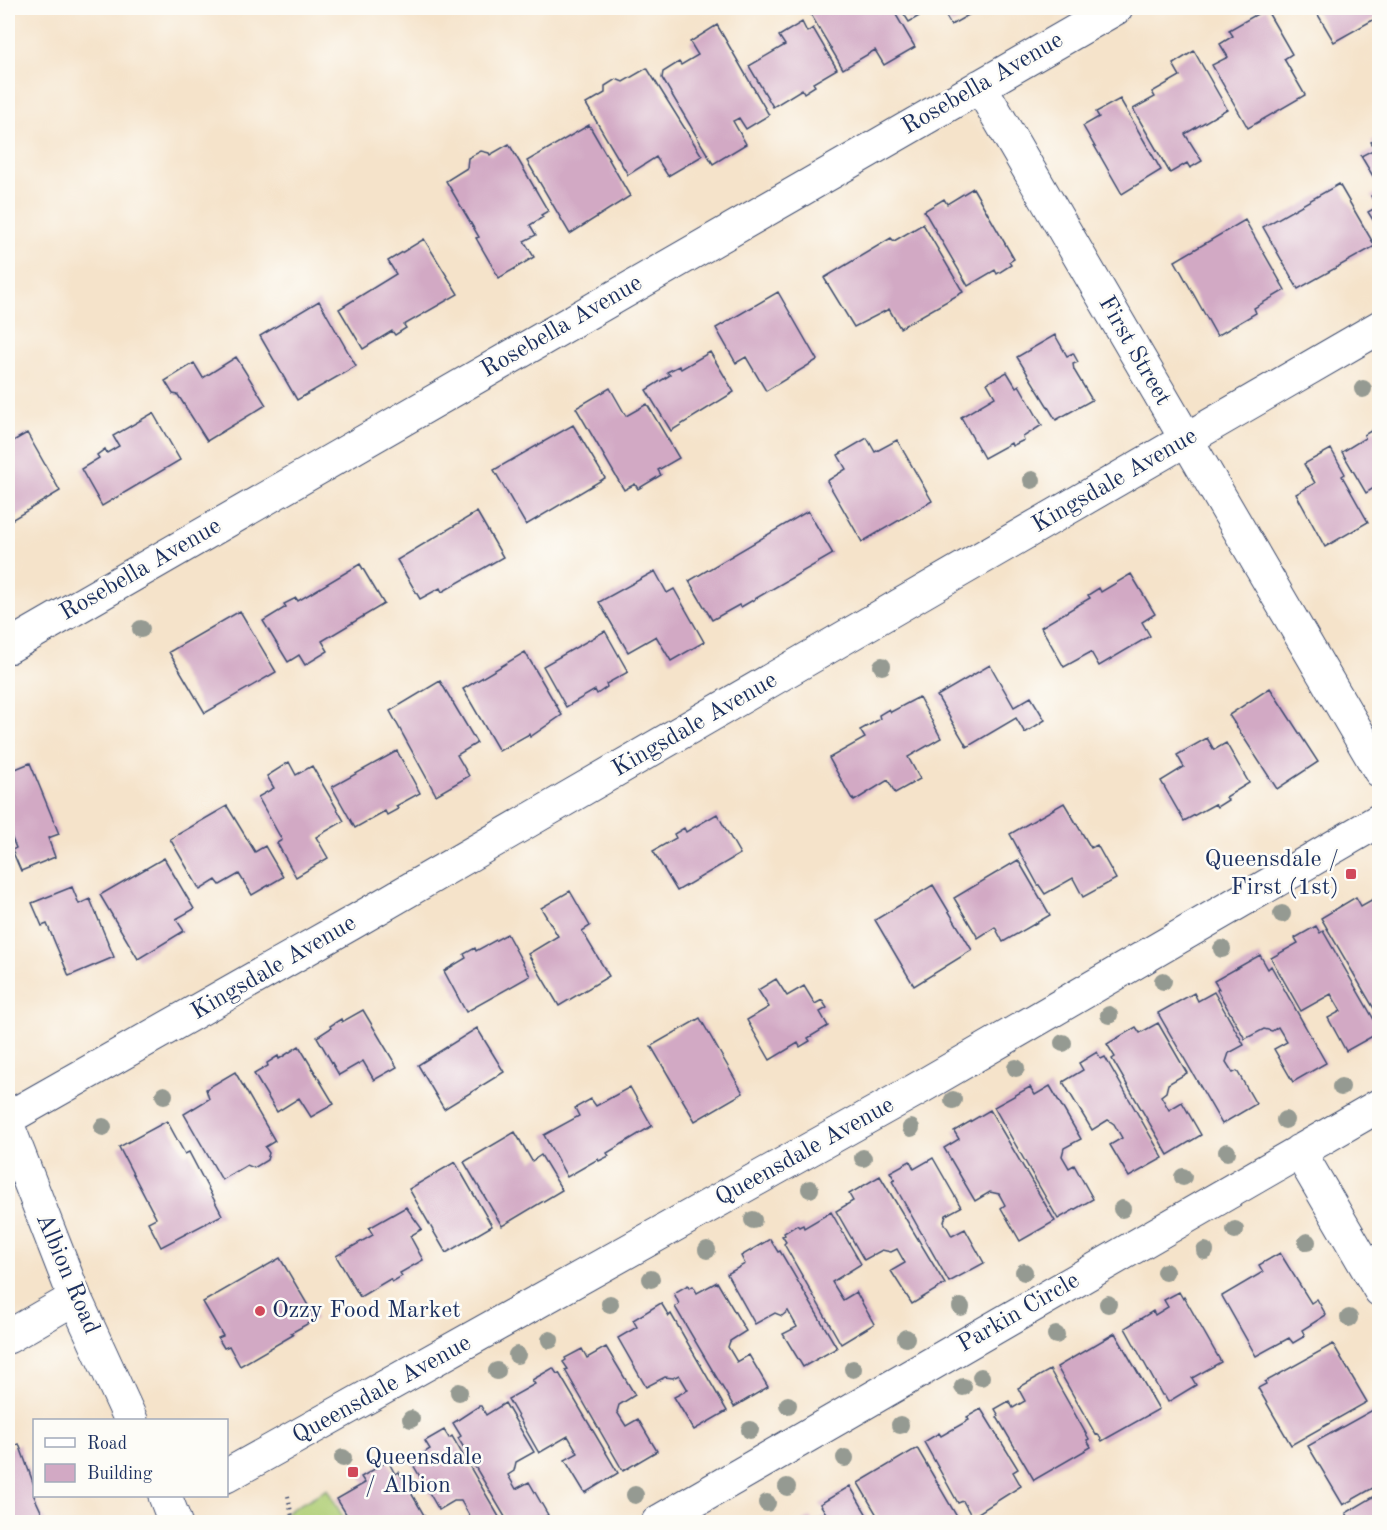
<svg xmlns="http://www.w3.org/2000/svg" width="1387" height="1530" font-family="'Old Standard TT',serif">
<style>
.green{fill:#afce75;stroke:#657e6a;stroke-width:1.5}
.building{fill:#d2a9c4}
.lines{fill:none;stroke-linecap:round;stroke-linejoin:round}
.minor-casing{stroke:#3c4a6e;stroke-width:35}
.path{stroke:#3c4a6e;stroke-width:4;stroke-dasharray:1.5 4.5;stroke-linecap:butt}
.minor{stroke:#fff;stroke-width:33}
.tree{fill:#959a92}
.poi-dot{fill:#d1495b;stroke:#fdfcf7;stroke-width:2}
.labels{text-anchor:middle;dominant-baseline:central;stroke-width:5;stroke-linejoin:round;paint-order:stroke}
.street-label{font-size:24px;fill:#1b2f5e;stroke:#fdfcf7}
.poi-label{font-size:24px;fill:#1b2f5e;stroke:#fdfcf7;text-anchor:start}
</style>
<rect width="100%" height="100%" fill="#fdfcf7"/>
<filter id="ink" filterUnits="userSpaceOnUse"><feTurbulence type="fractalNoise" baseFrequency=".0167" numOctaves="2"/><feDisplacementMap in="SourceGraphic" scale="12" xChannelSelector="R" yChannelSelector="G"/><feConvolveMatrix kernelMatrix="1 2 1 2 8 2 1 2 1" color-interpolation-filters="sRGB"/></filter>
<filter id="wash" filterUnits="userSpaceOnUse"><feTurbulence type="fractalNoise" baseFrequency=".008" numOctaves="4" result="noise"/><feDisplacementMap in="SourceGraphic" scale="24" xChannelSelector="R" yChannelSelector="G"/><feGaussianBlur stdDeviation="1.35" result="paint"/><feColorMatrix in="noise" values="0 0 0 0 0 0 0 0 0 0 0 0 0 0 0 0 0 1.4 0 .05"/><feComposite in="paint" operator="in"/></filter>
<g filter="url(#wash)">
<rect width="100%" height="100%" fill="#f5e3ca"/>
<path class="green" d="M327 1489 346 1522H278L281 1515Z"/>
<g id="blocks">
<path class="building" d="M807 8H892L915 47 884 65 875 50 843 69Z
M900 8H933L909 22Z
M941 8H981L951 25Z
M1314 8H1380V16L1334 42Z
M1266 9 1292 54 1284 59 1305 95 1248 128 1212 65 1228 57 1220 44 1233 36 1229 30Z
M802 22 807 32 813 28 837 69 813 83 815 86 804 93 802 89 773 107 749 66 785 45 779 36Z
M717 25 769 115 746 129 739 118 733 121 746 144 713 164 662 78 663 72 679 62 681 65 698 55 690 42Z
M1194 51 1227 109 1185 134 1202 161 1190 168 1187 163 1170 173 1133 109 1155 97 1152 92 1180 76 1173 64Z
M647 68 702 156 668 176 656 157 628 175 586 104 605 93V86L616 79 623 82Z
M1120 99 1161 170 1122 194 1083 126 1099 117 1096 112Z
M589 125 630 196 570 234 527 161Z
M1380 137V188L1361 156 1375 149 1371 142Z
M509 144 548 211 541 215 543 217 530 225 536 235 524 241 534 257 499 278 476 238 479 237 446 181 467 168 468 158 481 151 489 153 490 155Z
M1339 184 1375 246 1298 289 1263 227Z
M973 188 1014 259 1009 262 1011 265 997 274 995 270 968 286 924 211 944 199 947 204Z
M1380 191V231L1368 212 1377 207 1371 196Z
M1245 220 1285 290 1254 308 1256 313 1217 336 1175 261Z
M923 224 963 292 900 328 889 309 854 327 824 278 891 238 894 241Z
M424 239 458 294 404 325 406 328 395 335 392 331 363 349 339 309 396 274 388 261Z
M778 292 817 360 766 391 746 357 736 363 716 328Z
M319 301 356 366 297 400 260 336Z
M1055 335 1067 356 1073 353 1078 362 1073 364 1074 370 1092 400 1056 420 1017 357Z
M710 352 734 392 671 431 646 390 670 375 667 372 679 366 681 369Z
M236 357 266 405 207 441 178 395 173 394 165 381 194 363 203 378Z
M1007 372 1016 387 1019 385 1042 425 1023 437 1024 440 1012 446 1011 443 984 458 961 417 995 397 987 383Z
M610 388 626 416 647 404 679 458 658 470 661 475 638 489 635 484 624 490 576 408Z
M153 413 180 460 102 506 81 469 99 458 97 455 105 449 107 453 119 446 113 436Z
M573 425 605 478 526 525 494 470Z
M1374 429 1377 432 1380 430V490L1377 486 1366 493 1342 452 1365 438 1364 435Z
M27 433 60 491 8 522V444Z
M867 438 875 452 897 440 932 501 862 542 827 481 846 469 838 455Z
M1331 449 1345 474 1342 476 1368 522 1325 547 1296 494 1315 483 1304 464Z
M808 511 833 554 741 607 739 605 712 620 689 581Z
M477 512 503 557 442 592 440 588 420 599 397 560Z
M360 564 384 604 322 641 328 651 305 665 299 655 288 662 263 621 286 607 284 604 296 598 298 601Z
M655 571 667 593 674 589 704 642 671 661 656 636 628 652 599 602Z
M1131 574 1155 614 1142 622 1150 636 1099 666 1091 652 1064 667 1041 627 1090 598 1088 595 1099 588 1101 592Z
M240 611 276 672 205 713 169 652Z
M605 631 628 672 606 684 607 687 597 694 595 690 566 707 543 666Z
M525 652 562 715 530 737 529 734 499 751 463 689Z
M990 665 1014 707 1031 697 1045 720 1025 733 1016 718 967 747 937 696Z
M440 681 477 743 457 755 469 776 436 795 390 711Z
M1270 688 1318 762 1277 789 1229 715Z
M919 697 941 738 908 757 920 779 895 793 888 780 854 801 853 798 852 799 829 758 865 738 860 730 880 719 879 715 889 709 891 712Z
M1207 738 1214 750 1226 743 1249 783 1226 797 1228 800 1217 807 1215 804 1184 821 1161 781 1184 767 1177 755Z
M397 751 420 793 396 806 398 809 387 815 385 811 355 828 332 787Z
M289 762 296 775 312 766 344 821 316 837 328 858 296 877 277 843 282 840 258 797 274 788 267 776Z
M30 763 59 834 48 838 55 857 21 871 12 850 16 848 8 829V772Z
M1064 803 1091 848 1097 845 1116 879 1083 897 1073 878 1045 894 1039 885H1038L1010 834Z
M227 806 255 852 265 846 283 877 252 895 239 874 220 885 216 880 200 890 170 839Z
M717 814 740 854 677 891 653 851 676 838 674 834 684 828 686 832Z
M164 858 194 909 176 919 184 931 138 959 100 895Z
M1018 860 1050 915 1003 942 995 927 978 938 954 898Z
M933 885 972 950 914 986 875 920Z
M72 887 79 904 90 899 114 957 69 976 47 924 42 926 32 903Z
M570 891 590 926 582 931 609 976 559 1006 528 954 558 936 541 908Z
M1356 897 1361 906 1375 898 1380 905V1019L1321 918Z
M1316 926 1320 933 1323 931 1380 1030V1032L1346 1051 1328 1018 1341 1011 1331 994 1301 1011 1271 958 1298 943 1295 938Z
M507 934 530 976 466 1012 444 971 466 958 464 954 475 948 476 951Z
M1260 955 1268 969 1271 966 1326 1063 1293 1082 1274 1049 1287 1042 1278 1027 1272 1031 1264 1029 1245 1039 1217 990 1219 989 1214 981Z
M776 979 787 996 804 986 815 1004 822 1000 827 1008 820 1012 828 1026 808 1038 810 1041 800 1047 798 1043 770 1060 747 1020 769 1007 758 990Z
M1214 992 1244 1045 1229 1053 1226 1062 1233 1073 1237 1071 1256 1104 1222 1124 1158 1013 1194 993 1198 1001Z
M363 1010 397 1067 374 1080 363 1061 339 1075 317 1037 331 1028 330 1026 341 1019 342 1022Z
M700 1018 743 1093 695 1121 651 1046Z
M1158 1023 1187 1073 1168 1084 1166 1092 1161 1096 1169 1110 1182 1102 1201 1135 1168 1155 1112 1059 1115 1057 1107 1044 1136 1027 1140 1033Z
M477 1028 504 1072 444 1109 418 1065Z
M299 1046 334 1104 311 1117 299 1098 277 1112 254 1074 268 1066 267 1063 278 1056 279 1059Z
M1097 1052 1101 1059 1105 1057 1163 1158 1129 1177 1110 1145 1122 1138 1114 1124 1108 1120 1092 1130 1063 1082 1083 1070 1079 1063Z
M235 1072 275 1141 265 1147 269 1153 267 1160 254 1168 247 1165 222 1180 184 1114 209 1099 206 1089Z
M1050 1086 1081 1139 1064 1148 1062 1156 1069 1168 1074 1165 1093 1199 1058 1219 994 1107 1030 1087 1035 1095Z
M630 1087 652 1126 607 1153 609 1156 599 1161 598 1159 567 1177 544 1135 579 1116 575 1108 591 1099 596 1106Z
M990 1110 1055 1221 1020 1241 1001 1208 1005 1205 999 1194 990 1192 975 1201 944 1148 959 1139 954 1131Z
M167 1121 185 1154 189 1152 222 1215 161 1247 148 1222 156 1218 119 1147Z
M515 1132 532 1161 541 1155 562 1190 502 1226 464 1162Z
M933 1158 961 1207 946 1215 944 1222 952 1236 965 1229 984 1263 949 1282 892 1181 895 1180 890 1172 910 1161 914 1169Z
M455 1162 492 1226 446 1253 409 1189Z
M880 1176 945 1284 912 1304 891 1271 905 1263 897 1249 891 1252 882 1250 864 1260 836 1211 853 1201 849 1194Z
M406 1207 422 1229 410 1236 423 1260 400 1273 402 1276 392 1282 390 1279 360 1297 336 1256 373 1235 369 1228Z
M831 1212 861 1264 832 1282 843 1300 856 1292 874 1324 841 1344 784 1244 786 1242 782 1236 785 1235 784 1233 797 1225 799 1227 803 1225 804 1228Z
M770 1239 778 1252 780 1251 837 1348 803 1367 783 1334 797 1327 788 1311 782 1316 775 1313 755 1324 727 1274 745 1264 741 1256Z
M1280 1253 1311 1303 1317 1299 1326 1315 1302 1330 1305 1336 1293 1343 1289 1338 1256 1356 1222 1296 1263 1272 1259 1265Z
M280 1258 316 1319 291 1333 293 1335 240 1366 229 1346 224 1348 218 1338 223 1336 203 1302Z
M717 1282 746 1331 730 1341 728 1347 737 1362 749 1355 768 1387 734 1407 675 1307 679 1304 674 1293 688 1285 689 1288 693 1286 697 1293Z
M1179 1292 1183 1299 1184 1297 1221 1362 1192 1378 1196 1385 1168 1402 1164 1395H1162L1125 1328 1153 1311 1155 1315 1168 1307 1164 1300Z
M661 1303 669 1316 671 1314 727 1411 694 1430 674 1397 688 1390 679 1375 673 1378 665 1377 646 1387 618 1338 637 1327 633 1320Z
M1115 1333 1159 1409 1102 1441 1098 1434 1096 1435 1057 1367Z
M1333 1344 1367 1402 1291 1445 1258 1388 1266 1384 1265 1382Z
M606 1347 635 1395 619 1405 617 1412 626 1426 638 1419 657 1451 623 1471 565 1370 568 1369 563 1362 566 1360 565 1358 582 1349 587 1358Z
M553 1368 557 1374 559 1373 618 1473 585 1493 565 1460 578 1453 568 1436 539 1453 508 1399 535 1384 532 1380Z
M1050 1370 1089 1439 1087 1440 1091 1447 1034 1480 997 1417 999 1416 995 1409 1009 1401 1013 1408 1025 1401 1018 1388Z
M505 1403 534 1452 516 1462 514 1471 508 1475 516 1489 529 1482 548 1515 535 1522H508L458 1438 461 1436 453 1423 479 1406H481L486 1415Z
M1380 1406V1484L1343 1505 1308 1446Z
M981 1409 1018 1469 1013 1472 1021 1486 972 1517 963 1501 958 1503 924 1442 939 1433 941 1436 969 1420 967 1417Z
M444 1430 449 1438 452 1436 502 1522H460L470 1517 461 1501H454L439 1510 411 1461 430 1449 425 1441Z
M19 1444 34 1485V1496L46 1522H8V1449Z
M917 1448 956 1515 959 1522H881L858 1483Z
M388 1461 395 1474 399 1472 428 1522H351L337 1499 365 1483 361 1477Z
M850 1486 871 1522H814L827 1515 820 1504Z
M1380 1493V1522H1352L1346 1513Z
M810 1517 813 1522H799Z"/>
</g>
</g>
<g filter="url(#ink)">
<use href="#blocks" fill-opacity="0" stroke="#3c4a6e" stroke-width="1.5"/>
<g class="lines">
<defs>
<path id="minor" d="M980 86 1380 771
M8 647 1116 8
M8 1118 352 923 1380 327
M8 1126 75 1298 131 1420
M1299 1151 1380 1290
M8 1337 75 1298
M226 1476 914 1091 1380 820
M165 1496 175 1522
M658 1522 1380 1105"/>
</defs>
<use href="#minor" class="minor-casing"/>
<path class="path" d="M288 1496 293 1522"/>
<use href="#minor" class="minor"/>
</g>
<g class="tree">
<circle cx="1363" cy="389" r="9"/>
<circle cx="1032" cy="480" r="9"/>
<circle cx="141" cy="629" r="9"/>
<circle cx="882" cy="666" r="9"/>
<circle cx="1282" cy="914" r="9"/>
<circle cx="1222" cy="949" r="9"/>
<circle cx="1163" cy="981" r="9"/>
<circle cx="1109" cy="1015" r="9"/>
<circle cx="1063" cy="1043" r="9"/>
<circle cx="1016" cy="1068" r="9"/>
<circle cx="1341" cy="1087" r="9"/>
<circle cx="164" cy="1095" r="9"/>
<circle cx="953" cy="1100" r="9"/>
<circle cx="1285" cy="1120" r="9"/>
<circle cx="103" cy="1127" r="9"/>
<circle cx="911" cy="1128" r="9"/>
<circle cx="1227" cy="1152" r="9"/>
<circle cx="863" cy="1158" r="9"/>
<circle cx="1183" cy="1177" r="9"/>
<circle cx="810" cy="1189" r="9"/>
<circle cx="1122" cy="1209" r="9"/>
<circle cx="753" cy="1220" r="9"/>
<circle cx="1235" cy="1230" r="9"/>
<circle cx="1307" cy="1242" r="9"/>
<circle cx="707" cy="1250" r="9"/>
<circle cx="1205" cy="1251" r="9"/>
<circle cx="1024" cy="1272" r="9"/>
<circle cx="1165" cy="1272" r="9"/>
<circle cx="651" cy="1279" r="9"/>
<circle cx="610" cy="1304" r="9"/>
<circle cx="1108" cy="1304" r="9"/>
<circle cx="961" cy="1307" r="9"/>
<circle cx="1349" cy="1318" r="9"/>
<circle cx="1056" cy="1335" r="9"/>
<circle cx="906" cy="1338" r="9"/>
<circle cx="550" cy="1340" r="9"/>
<circle cx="517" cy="1355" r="9"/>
<circle cx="853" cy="1369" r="9"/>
<circle cx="497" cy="1371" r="9"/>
<circle cx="981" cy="1377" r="9"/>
<circle cx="963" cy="1387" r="9"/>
<circle cx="459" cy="1392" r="9"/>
<circle cx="788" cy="1405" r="9"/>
<circle cx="411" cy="1419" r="9"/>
<circle cx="900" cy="1425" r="9"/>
<circle cx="750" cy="1430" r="9"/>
<circle cx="343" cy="1458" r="9"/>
<circle cx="845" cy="1458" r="9"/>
<circle cx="787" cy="1487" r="9"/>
<circle cx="635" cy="1495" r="9"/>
<circle cx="767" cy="1503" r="9"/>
</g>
</g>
<g class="poi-dot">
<rect x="1345" y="868" width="12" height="12" rx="3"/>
<circle cx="260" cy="1311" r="6"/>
<rect x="347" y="1466" width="12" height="12" rx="3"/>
</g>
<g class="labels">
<g class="street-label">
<text transform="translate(983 84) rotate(-30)">Rosebella Avenue</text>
<text transform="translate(562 327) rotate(-30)">Rosebella Avenue</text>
<text transform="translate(1134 351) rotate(60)">First Street</text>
<text transform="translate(1115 481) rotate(-30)">Kingsdale Avenue</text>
<text transform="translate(141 570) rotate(-30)">Rosebella Avenue</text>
<text transform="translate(695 725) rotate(-30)">Kingsdale Avenue</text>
<text transform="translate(274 968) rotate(-30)">Kingsdale Avenue</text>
<text transform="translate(805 1152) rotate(-29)">Queensdale Avenue</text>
<text transform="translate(67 1274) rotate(67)">Albion Road</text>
<text transform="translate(1019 1313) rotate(-30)">Parkin Circle</text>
<text transform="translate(382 1390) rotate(-29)">Queensdale Avenue</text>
</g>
<g class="poi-label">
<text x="1339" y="860" text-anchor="end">Queensdale /<tspan x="1339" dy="28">First (1st)</tspan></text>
<text x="272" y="1311">Ozzy Food Market</text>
<text x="365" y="1458">Queensdale<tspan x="365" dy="28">/ Albion</tspan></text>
</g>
</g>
<rect width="1387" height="1530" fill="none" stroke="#fdfcf7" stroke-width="30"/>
<rect x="33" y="1419" width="195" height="78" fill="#fdfcf7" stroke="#a3aaba" stroke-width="1.5"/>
<rect x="45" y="1438" width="30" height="9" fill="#ffffff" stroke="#a3aaba" stroke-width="1.5"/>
<text x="87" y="1449" font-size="18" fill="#1b2f5e">Road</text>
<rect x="45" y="1464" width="30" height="18" fill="#d2a9c4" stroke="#a3aaba" stroke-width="1.5"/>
<text x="87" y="1479" font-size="18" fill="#1b2f5e">Building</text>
</svg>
